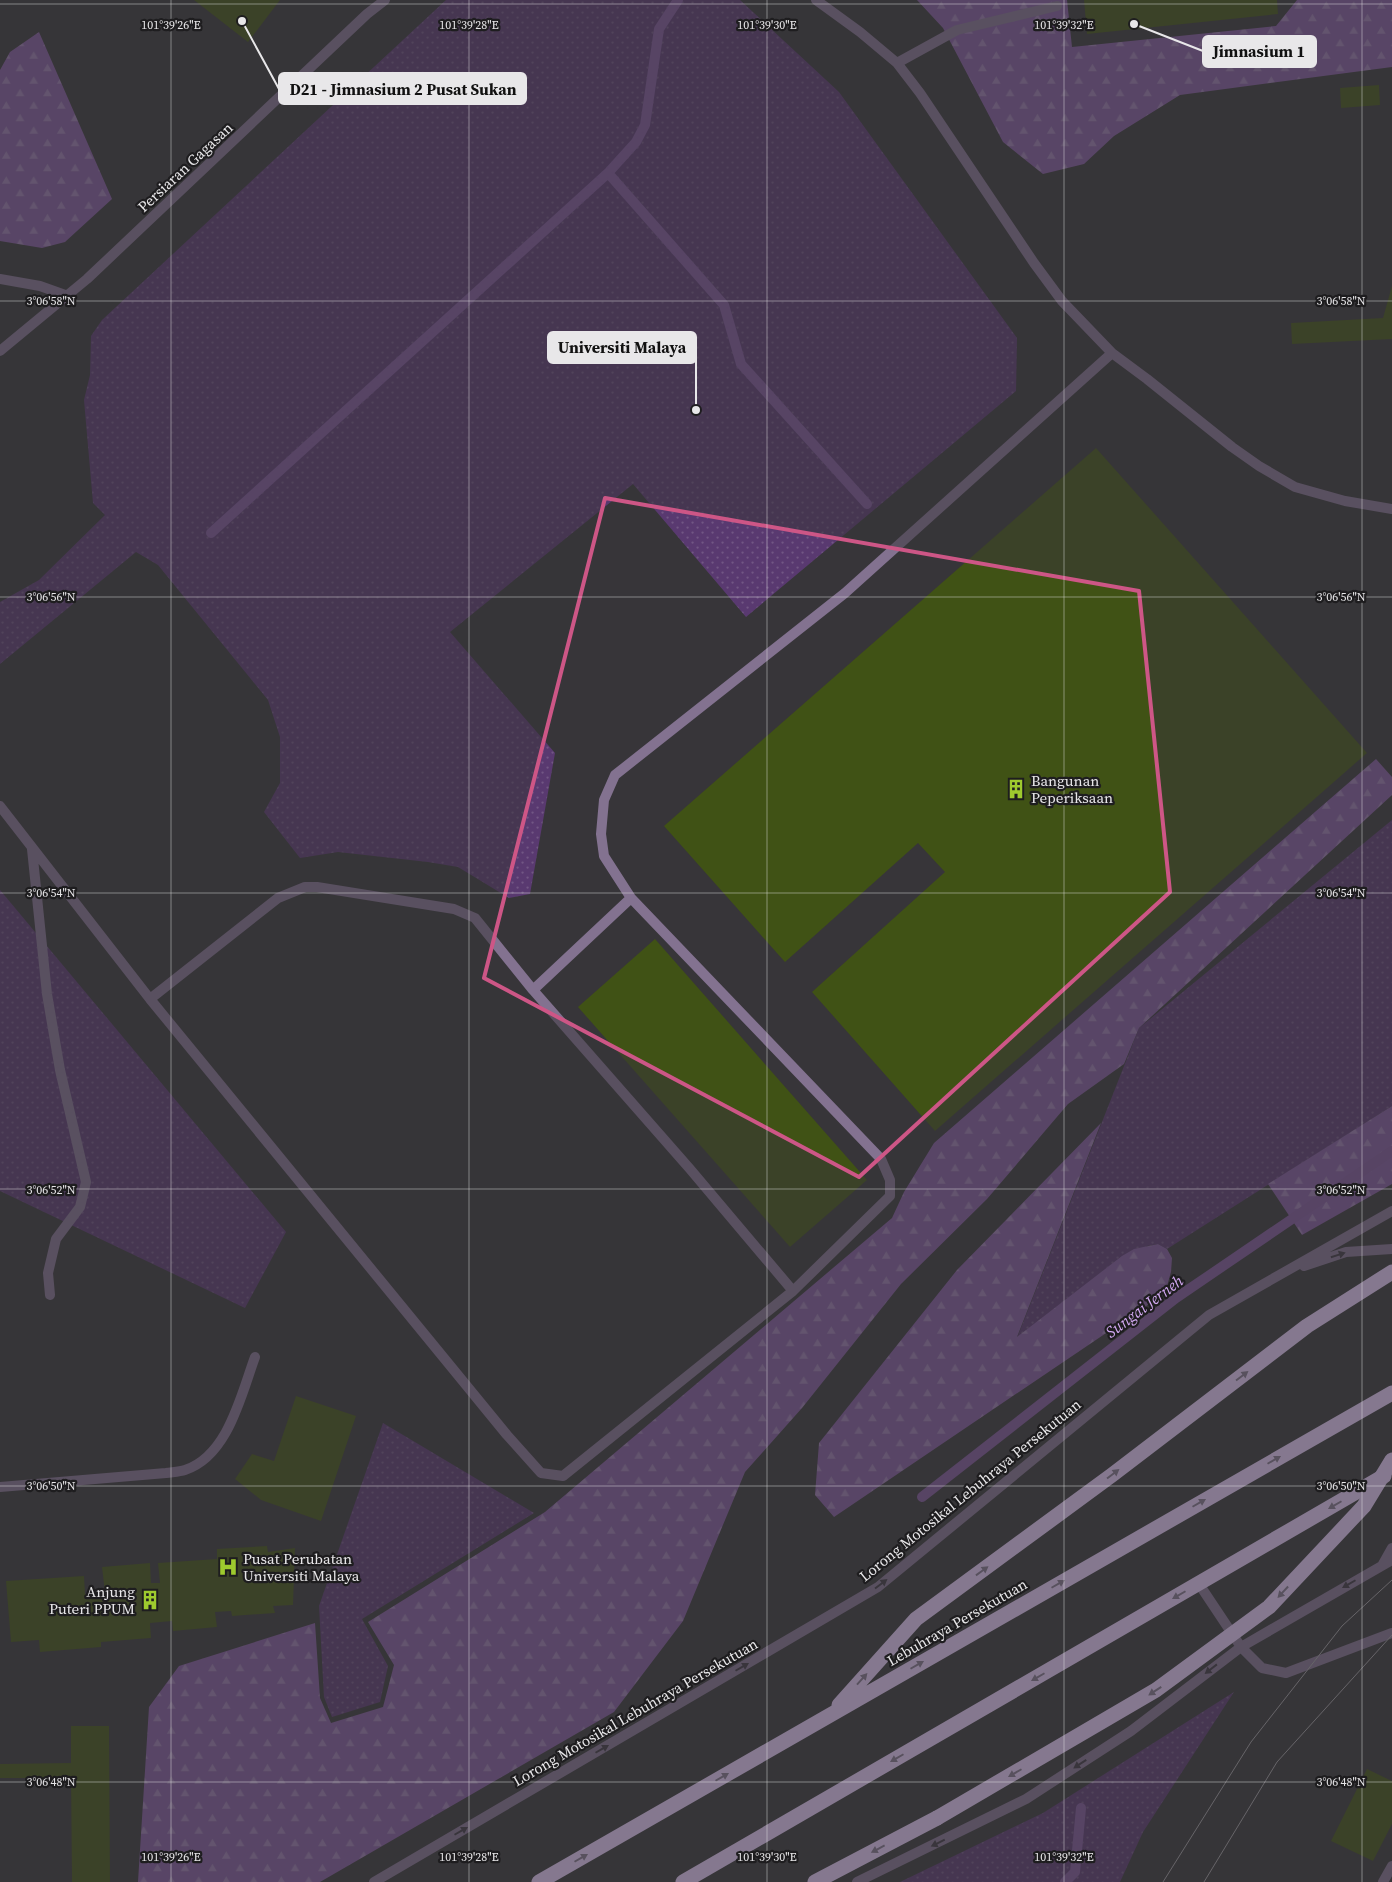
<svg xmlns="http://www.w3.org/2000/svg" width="1392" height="1882" font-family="'Source Serif 4',serif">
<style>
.grass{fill:url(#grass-dots)}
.forest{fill:url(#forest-firs)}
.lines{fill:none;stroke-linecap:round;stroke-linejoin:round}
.stream{stroke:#7e5799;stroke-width:10}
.building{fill:#405215}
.lane{stroke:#837290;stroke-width:10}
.street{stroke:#837290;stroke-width:10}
.highway{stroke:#e4cbf8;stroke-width:15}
.tram{stroke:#a09fa2;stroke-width:1}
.highway-bridge{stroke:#e4cbf8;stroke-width:15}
.oneway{fill:#3c3741}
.oneway2{fill:#81748c}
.marked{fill:none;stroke:#cd5686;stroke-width:4;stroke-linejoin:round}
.ticks{fill:none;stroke:#e8e7e9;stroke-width:1;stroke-opacity:0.45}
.labels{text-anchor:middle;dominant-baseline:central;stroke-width:4.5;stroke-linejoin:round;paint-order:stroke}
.street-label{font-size:15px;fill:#e8e7e9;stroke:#1e1d1f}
.poi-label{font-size:15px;fill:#e8e7e9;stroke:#1e1d1f;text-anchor:start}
.water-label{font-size:16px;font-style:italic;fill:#d4aaf4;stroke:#1e1d1f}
.ticks-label{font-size:12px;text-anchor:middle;fill:#e8e7e9;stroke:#1e1d1f;stroke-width:4.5;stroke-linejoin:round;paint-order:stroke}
.leader{fill:none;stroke:#e8e7e9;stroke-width:2}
.callout-dot{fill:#e8e7e9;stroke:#1e1d1f;stroke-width:2}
.callout{fill:#e8e7e9;stroke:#e8e7e9;stroke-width:2}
.callout-label{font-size:16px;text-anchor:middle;font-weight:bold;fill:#111}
</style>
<defs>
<pattern id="grass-dots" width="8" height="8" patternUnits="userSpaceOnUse" patternTransform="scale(1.25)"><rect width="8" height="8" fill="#593970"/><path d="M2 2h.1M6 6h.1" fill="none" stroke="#715684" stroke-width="1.8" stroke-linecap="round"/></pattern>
<pattern id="forest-firs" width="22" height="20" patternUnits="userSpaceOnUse" patternTransform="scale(1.25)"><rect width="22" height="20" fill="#815a9d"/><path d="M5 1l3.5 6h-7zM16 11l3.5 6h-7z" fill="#997aaf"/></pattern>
</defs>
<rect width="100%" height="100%" fill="#373539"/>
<path class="grass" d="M446 0H740L839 92 1017 338 1016 391 746 617 633 484 450 632 555 753 530 894 509 898 458 867 428 862 338 852 300 858 264 812 280 783V737L268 700 158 565 136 552 0 664V602L39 580 105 515 93 503 84 400 90 375 91 336 102 320Z
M1392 820V1106L1167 1249 1158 1244 1147 1246 1017 1338 1139 1028Z
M0 890 286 1232 245 1308 0 1191Z
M383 1423 534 1513 362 1619 388 1666 380 1702 332 1717 324 1697 319 1606Z
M1234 1692 1143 1832 1120 1882H900L1043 1813Z"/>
<path class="forest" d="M917 0H1067L1072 47 1276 26 1297 0H1392V67L1180 95 1114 136 1084 164 1043 174 1003 142 943 28Z
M39 32 112 199 65 242 42 248 0 241V70L10 52Z
M1376 759 1392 777V795L1139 1028 1124 1064 1068 1104 987 1199 901 1284 802 1408 745 1472 683 1621 614 1712 320 1882H138L149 1707 179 1666 315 1623 320 1698 331 1723 383 1707 394 1665 368 1622 545 1512 892 1218 904 1192 934 1143Z
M1392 1106V1184L1302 1235 1268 1184Z
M1101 1123 1017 1337 1122 1256 1134 1249 1158 1244 1167 1249 1172 1258 1171 1272 1167 1286 1155 1300 834 1517 815 1495 819 1443 957 1270Z"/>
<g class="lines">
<path class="stream" d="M608 173 724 305 741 364 867 504
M211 533 608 173 636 142 645 125 659 29 678 0
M922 1497 1176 1298 1392 1151
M1065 1882 1075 1872 1081 1808"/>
</g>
<path class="building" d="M194 0H280L248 42Z
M1084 0H1277L1278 14 1087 34Z
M1379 85 1380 105 1341 108 1340 88Z
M1392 286V339L1292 344 1291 323 1383 318Z
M1096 448 1367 753 935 1131 812 992 945 872 918 843 785 962 664 826Z
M655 939 867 1180 790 1247 578 1007Z
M296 1396 356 1416 321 1521 261 1500 235 1479 252 1454 274 1461Z
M267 1546 268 1552 295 1548 293 1605 273 1606 275 1613 232 1616 231 1611 215 1612 217 1627 173 1631 172 1621 150 1623 151 1638 101 1642V1647L40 1652 39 1640 11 1642 6 1581 84 1576 85 1594 105 1593 102 1567 150 1563 151 1583H160L158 1563 217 1559V1549Z
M71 1726H109L110 1882H72L71 1778H0V1764L71 1763Z
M1367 1769 1392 1781V1824L1373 1861 1331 1841Z"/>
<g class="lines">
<path class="lane" d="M816 0 860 32 897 63 920 93 1034 263 1062 301 1112 353 1147 379 1232 447 1259 466 1295 487 1345 501 1392 509
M897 63 957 30 1057 6
M0 279 40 286 68 296
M0 806 150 999 507 1435 541 1473 563 1476 793 1291 890 1196V1180L881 1159 631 898
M32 849 47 994 60 1070 86 1182 80 1207 56 1239 48 1273 50 1295
M533 990 631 898 604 856 601 834 604 800 615 775 845 593 1112 353
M150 999 278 898 305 887H317L454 909 475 918 533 990 690 1169 793 1291
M1304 1266 1346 1252 1392 1249
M0 1487 166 1473C172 1472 179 1472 185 1470 228 1456 241 1395 255 1357
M1383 1564 1392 1548
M1199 1584 1241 1647 1262 1668 1286 1673 1392 1633
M374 1882 878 1587 1209 1315 1392 1211
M857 1882 1026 1799 1131 1731 1241 1647 1392 1560
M1383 1882 1392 1866"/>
<path class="street" d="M0 351 87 279 367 14 385 0"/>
<path class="highway" d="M839 1705 916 1619 1112 1475 1307 1326 1392 1272
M539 1882 1392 1393
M683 1882 1384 1476
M815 1882 937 1818"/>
<path class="tram" d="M1163 1882 1251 1742 1342 1626 1392 1580
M1204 1882 1277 1762 1392 1635"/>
<path class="highway-bridge" d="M937 1818 1156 1690 1269 1607 1364 1506 1392 1460"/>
</g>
<defs><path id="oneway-solid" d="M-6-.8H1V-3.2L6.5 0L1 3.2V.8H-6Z" transform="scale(1.25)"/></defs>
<g class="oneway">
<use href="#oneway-solid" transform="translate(1338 1255) rotate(-18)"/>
<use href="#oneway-solid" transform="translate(881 1584) rotate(-37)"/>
<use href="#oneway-solid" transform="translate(1349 1584) rotate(150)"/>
<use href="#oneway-solid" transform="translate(742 1667) rotate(-30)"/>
<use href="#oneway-solid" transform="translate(1211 1669) rotate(142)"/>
<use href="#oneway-solid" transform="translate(602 1749) rotate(-30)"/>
<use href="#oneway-solid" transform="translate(1080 1764) rotate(147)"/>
<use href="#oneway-solid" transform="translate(461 1831) rotate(-30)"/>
<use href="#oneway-solid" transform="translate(938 1843) rotate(154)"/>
</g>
<g class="oneway2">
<use href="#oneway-solid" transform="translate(1242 1376) rotate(-37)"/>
<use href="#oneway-solid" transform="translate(1274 1460) rotate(-30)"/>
<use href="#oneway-solid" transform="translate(1113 1474) rotate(-37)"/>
<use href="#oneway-solid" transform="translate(1199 1503) rotate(-30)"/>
<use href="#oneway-solid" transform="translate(1335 1505) rotate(150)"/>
<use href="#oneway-solid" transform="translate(982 1571) rotate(-36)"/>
<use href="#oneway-solid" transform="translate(1058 1584) rotate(-30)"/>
<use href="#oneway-solid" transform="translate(1283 1592) rotate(133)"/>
<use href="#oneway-solid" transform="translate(1179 1595) rotate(150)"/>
<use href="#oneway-solid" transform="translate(917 1665) rotate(-30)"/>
<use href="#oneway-solid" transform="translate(1038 1677) rotate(150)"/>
<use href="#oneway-solid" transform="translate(862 1679) rotate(-48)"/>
<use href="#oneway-solid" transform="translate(1155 1691) rotate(147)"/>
<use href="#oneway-solid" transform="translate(897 1758) rotate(150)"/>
<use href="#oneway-solid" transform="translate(1015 1773) rotate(150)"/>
<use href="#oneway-solid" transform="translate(722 1777) rotate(-30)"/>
<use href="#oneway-solid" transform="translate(878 1849) rotate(152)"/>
<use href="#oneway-solid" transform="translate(581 1858) rotate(-30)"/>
</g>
<path d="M0 0H1392V1882H0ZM605 498 1139 591 1170 892 859 1177 484 978Z" fill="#373539" fill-opacity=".55" fill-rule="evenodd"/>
<path class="marked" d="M605 498 1139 591 1170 892 859 1177 484 978Z"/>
<path class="ticks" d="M171 0V1882M469 0V1882M767 0V1882M1064 0V1882M1362 0V1882M0 4H1392M0 301H1392M0 597H1392M0 893H1392M0 1189H1392M0 1486H1392M0 1782H1392"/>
<defs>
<symbol id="building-bare" viewBox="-9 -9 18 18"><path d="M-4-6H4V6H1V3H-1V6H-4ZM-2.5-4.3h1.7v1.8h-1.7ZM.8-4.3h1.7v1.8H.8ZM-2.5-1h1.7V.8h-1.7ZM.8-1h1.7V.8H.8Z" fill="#9eca2e" stroke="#1e1d1f" stroke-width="2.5" paint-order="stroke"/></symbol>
<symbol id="hospital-bare" viewBox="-9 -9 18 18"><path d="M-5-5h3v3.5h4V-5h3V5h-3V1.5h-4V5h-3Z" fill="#9eca2e" stroke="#1e1d1f" stroke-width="2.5" paint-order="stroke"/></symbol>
</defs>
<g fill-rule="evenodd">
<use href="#building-bare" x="1002" y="775" width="28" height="28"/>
<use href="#hospital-bare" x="214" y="1553" width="28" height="28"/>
<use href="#building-bare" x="136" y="1586" width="28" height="28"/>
</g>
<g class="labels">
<g class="street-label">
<text transform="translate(185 167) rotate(-43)">Persiaran Gagasan</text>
<text transform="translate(970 1490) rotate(-39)">Lorong Motosikal Lebuhraya Persekutuan</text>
<text transform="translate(957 1622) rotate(-30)">Lebuhraya Persekutuan</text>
<text transform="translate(635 1712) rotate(-30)">Lorong Motosikal Lebuhraya Persekutuan</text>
</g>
<g class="poi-label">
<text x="1031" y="780">Bangunan<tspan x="1031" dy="17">Peperiksaan</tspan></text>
<text x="243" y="1558">Pusat Perubatan<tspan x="243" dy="17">Universiti Malaya</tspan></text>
<text x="135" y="1591" text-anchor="end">Anjung<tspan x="135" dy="17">Puteri PPUM</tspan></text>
</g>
<g class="water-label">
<text transform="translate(1144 1306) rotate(-37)">Sungai Jerneh</text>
</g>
</g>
<g class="ticks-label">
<text x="171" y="29">101°39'26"E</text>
<text x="469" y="29">101°39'28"E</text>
<text x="767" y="29">101°39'30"E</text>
<text x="1064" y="29">101°39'32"E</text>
<text x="51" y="305">3°06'58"N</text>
<text x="1341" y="305">3°06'58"N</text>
<text x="51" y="601">3°06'56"N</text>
<text x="1341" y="601">3°06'56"N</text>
<text x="51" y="897">3°06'54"N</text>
<text x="1341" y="897">3°06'54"N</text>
<text x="51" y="1194">3°06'52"N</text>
<text x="1341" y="1194">3°06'52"N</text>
<text x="51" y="1490">3°06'50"N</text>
<text x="1341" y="1490">3°06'50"N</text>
<text x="51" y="1786">3°06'48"N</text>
<text x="1341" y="1786">3°06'48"N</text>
<text x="171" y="1861">101°39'26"E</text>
<text x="469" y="1861">101°39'28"E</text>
<text x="767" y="1861">101°39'30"E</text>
<text x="1064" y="1861">101°39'32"E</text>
</g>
<path class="leader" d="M1134 24L1203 51M242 21L279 89M696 410L696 347"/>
<g class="callout-dot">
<circle cx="1134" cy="24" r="5"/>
<circle cx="242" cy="21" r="5"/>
<circle cx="696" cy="410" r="5"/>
</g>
<g class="callout">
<rect x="1203" y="36" width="113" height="31" rx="5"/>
<rect x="279" y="73" width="247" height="31" rx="5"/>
<rect x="548" y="332" width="148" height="31" rx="5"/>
</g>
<g class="callout-label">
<text x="1259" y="57">Jimnasium 1</text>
<text x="403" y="95">D21 - Jimnasium 2 Pusat Sukan</text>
<text x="622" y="353">Universiti Malaya</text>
</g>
</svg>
